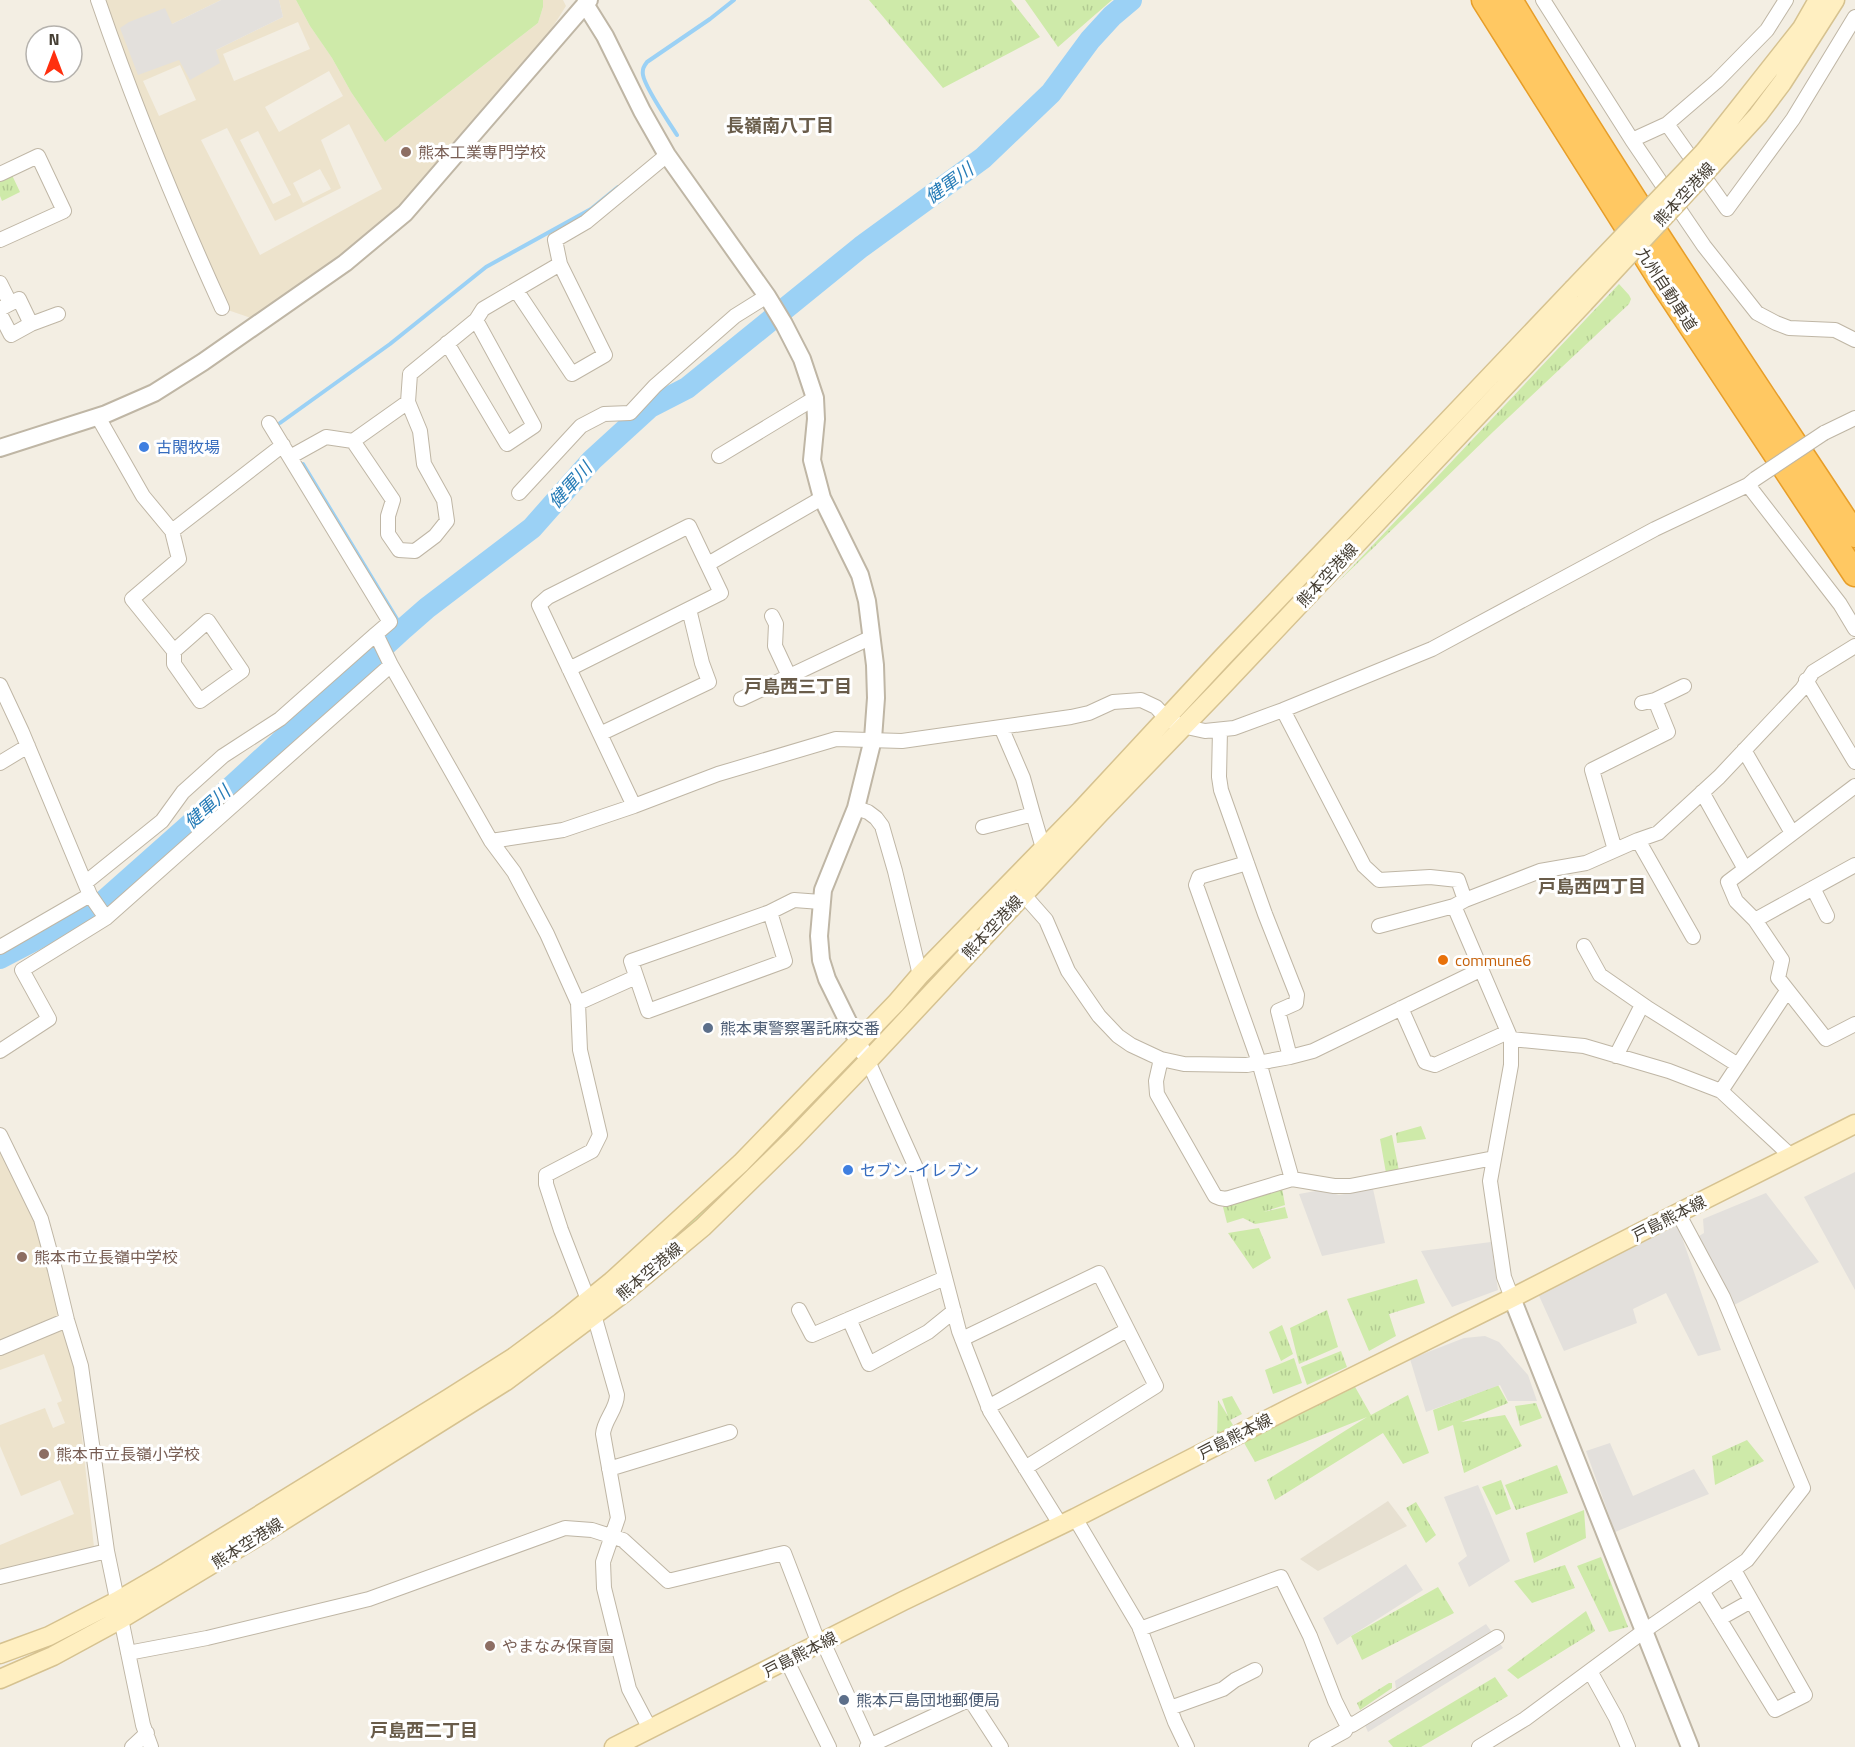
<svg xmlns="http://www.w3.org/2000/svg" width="1855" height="1747" font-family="'Titillium Web','Noto Sans JP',sans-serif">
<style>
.residential{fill:#e7e0d1}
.education{fill:#ede3cc;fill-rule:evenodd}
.grass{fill:url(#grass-tufts)}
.pitch{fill:#ceeaa9}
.parking{fill:#e3e0dc}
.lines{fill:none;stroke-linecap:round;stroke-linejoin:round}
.stream{stroke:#9bd1f5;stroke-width:4}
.river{stroke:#9bd1f5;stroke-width:22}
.minor-casing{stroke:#bfb6a5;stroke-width:16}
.tertiary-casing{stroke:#bfb6a5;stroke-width:20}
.secondary-casing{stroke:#d6c290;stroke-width:21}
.motorway-casing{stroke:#e79e29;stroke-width:27}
.minor{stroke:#fff;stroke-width:14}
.tertiary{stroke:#fff;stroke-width:16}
.secondary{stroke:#ffefc1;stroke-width:18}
.motorway{stroke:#ffc862;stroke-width:24}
.minor-bridge-casing{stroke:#bfb6a5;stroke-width:16;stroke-linecap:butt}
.secondary-bridge-casing{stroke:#d6c290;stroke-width:21;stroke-linecap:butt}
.minor-bridge{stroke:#fff;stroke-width:14}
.secondary-bridge{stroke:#ffefc1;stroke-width:18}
.education-dot{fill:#8d6e63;stroke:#fff;stroke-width:2}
.shop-dot{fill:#3f7fe0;stroke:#fff;stroke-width:2}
.food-dot{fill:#e8710a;stroke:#fff;stroke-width:2}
.service-dot{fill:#5c6f8a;stroke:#fff;stroke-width:2}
.labels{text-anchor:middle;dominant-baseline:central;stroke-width:6;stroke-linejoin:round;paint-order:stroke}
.education-label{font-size:16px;fill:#785e54;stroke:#fff;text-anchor:start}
.street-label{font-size:16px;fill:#453e33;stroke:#fff}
.shop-label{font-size:16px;fill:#366cbe;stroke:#fff;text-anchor:start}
.food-label{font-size:16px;fill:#c56008;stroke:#fff;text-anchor:start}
.service-label{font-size:16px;fill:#4e5e75;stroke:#fff;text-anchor:start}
.neighbourhood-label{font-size:18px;font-weight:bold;fill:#695c4a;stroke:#fff}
.water-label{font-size:18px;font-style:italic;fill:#267cb7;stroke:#fff}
</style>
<defs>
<pattern id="grass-tufts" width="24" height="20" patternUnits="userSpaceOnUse" patternTransform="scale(1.5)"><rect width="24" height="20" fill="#ceeaa9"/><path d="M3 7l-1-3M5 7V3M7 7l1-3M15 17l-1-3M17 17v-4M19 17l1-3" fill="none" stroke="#b2ca92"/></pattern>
</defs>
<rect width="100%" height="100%" fill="#f3eee3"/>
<path class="residential" d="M1388 1501 1407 1526 1318 1571 1300 1559Z"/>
<path class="education" d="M105 0H221L172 24 179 60 216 50 283 17 279 0H296L310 26 332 58 351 92 385 142 538 23 543 7V0H563L566 6 547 36 400 208 326 267 251 318 222 308 190 236ZM298 22 310 49 234 81 223 54ZM180 65 196 100 159 116 143 81ZM329 71 343 96 279 132 265 107ZM349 124 382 189 260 255 201 140 227 128 275 221 341 188 321 140ZM258 131 291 195 273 204 240 140ZM320 169 331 189 303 203 293 183Z
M0 1144 37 1227 60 1315 0 1339Z
M65 1329 74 1364 94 1547 0 1576V1545L74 1514 60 1480 21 1496 0 1446V1425L45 1408 53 1428 65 1423 57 1403 62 1401 44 1354 0 1370V1356Z"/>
<path class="grass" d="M869 0H1011L1040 37 943 88Z
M1025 0H1112L1058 47Z
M11 173 20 192 2 201 0 196V177Z
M1619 284 1629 295 1631 299 1629 304 1494 431 1338 582Z
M1421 1126 1426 1139 1397 1143 1396 1133Z
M792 1129 702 1218 661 1248 753 1160Z
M1392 1135 1399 1171 1386 1173 1380 1139Z
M1282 1188 1285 1205 1263 1212 1285 1207 1288 1218 1255 1224 1243 1218 1227 1223 1223 1207Z
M1259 1228 1271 1258 1253 1269 1228 1233Z
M1417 1279 1425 1303 1389 1314 1396 1336 1369 1351 1347 1299Z
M1327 1310 1338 1347 1299 1364 1290 1328Z
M1282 1325 1293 1354 1281 1361 1269 1332Z
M1341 1351 1347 1367 1307 1385 1301 1367Z
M1294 1358 1302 1383 1273 1394 1265 1370Z
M1350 1378 1371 1415 1408 1395 1429 1453 1403 1464 1383 1433 1275 1500 1267 1480 1367 1417 1255 1462 1243 1441Z
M1498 1385 1508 1403 1461 1422 1505 1415 1522 1446 1464 1473 1453 1425 1438 1431 1433 1410Z
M1232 1396 1242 1414 1230 1420 1236 1430 1217 1439 1218 1400 1228 1416 1222 1399Z
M1536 1403 1542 1418 1520 1426 1515 1406Z
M1747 1440 1764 1461 1715 1485 1712 1456Z
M1557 1465 1568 1493 1516 1510 1505 1485Z
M1501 1480 1511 1509 1496 1515 1482 1487Z
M1416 1502 1436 1535 1426 1543 1406 1508Z
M1584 1510 1586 1538 1534 1563 1526 1533Z
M1601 1557 1628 1627 1609 1632 1577 1566Z
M1565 1565 1575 1588 1532 1603 1514 1581Z
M1438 1587 1454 1613 1362 1660 1351 1636Z
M1586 1611 1595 1631 1518 1679 1507 1670Z
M1495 1677 1508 1696 1421 1747H1393L1388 1741Z
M1389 1683H1392V1688L1360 1710 1357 1703Z"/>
<path class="pitch" d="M296 0H543V7L538 23 385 142 351 92 332 58 310 26Z"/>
<path class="parking" d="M221 0H279L283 17 216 50 220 63 190 80 179 60 138 75 120 28 129 22 165 8 172 24Z
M1855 1172V1290L1804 1197Z
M1373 1189 1385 1243 1322 1256 1299 1194 1321 1190 1339 1195Z
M1766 1193 1819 1262 1732 1306 1694 1239 1704 1233 1703 1219Z
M1677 1223 1721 1350 1698 1356 1666 1293 1633 1309 1637 1323 1564 1351 1535 1287Z
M1491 1242 1498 1290 1452 1307 1436 1279 1421 1251Z
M1485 1336 1499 1342 1528 1375 1537 1401H1508L1500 1385 1426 1412 1410 1359 1464 1338Z
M1610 1443 1633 1496 1694 1469 1709 1494 1615 1532 1586 1451Z
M1478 1485 1510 1561 1469 1587 1458 1563 1467 1556 1444 1497Z
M1406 1564 1423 1590 1337 1645 1323 1618Z
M1486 1624 1503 1648 1368 1732 1361 1716 1396 1689 1395 1681Z"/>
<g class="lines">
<path class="stream" d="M677 135C669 122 645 88 643 75 642 69 644 66 647 62L710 19 734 0
M280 423 390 344 486 267 591 209 618 187
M303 464 403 629"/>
<path class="river" d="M0 958 96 908 194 821 403 629 427 608 532 528 592 460 650 407 687 388 861 247 983 158 1051 93 1090 40 1112 16 1131 0"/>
<defs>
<path id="minor" d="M98 0C134 105 176 207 222 308
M1543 0 1632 140 1704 246 1757 313 1776 323 1789 328 1835 330 1855 340
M1667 124 1727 209 1793 119 1855 17
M1632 140 1667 124 1717 81 1767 30 1786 0
M0 174 38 156 64 211 0 240
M0 283 10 303
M516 290 572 374 605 355 560 264
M0 309 19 299 31 324 11 335 0 314
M31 324 58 314
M447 343 507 444 534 426 476 320
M98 417 143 496 172 531 179 559 132 599 174 651V664L200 701 242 671 208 621 174 651
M269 423 390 622 376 634 391 665 491 841 514 872 547 934 578 1003 580 1050 600 1135 592 1151 546 1175V1184L561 1230 594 1315 617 1395C617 1409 604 1420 603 1434L618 1518 603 1562 604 1588 629 1689 650 1729
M1824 433 1855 418
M353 441 408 402
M719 456 815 398
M290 457 326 437 353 441 393 500 388 516V534L399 550 415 551 435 536 447 521 444 500 424 464 420 431 408 402 410 374 476 320 483 309 560 264 555 240 586 222 667 155
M1748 485 1840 604 1855 629
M519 493 581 426 604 414 630 413 655 386 735 316 767 296
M172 531 283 445
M708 564 822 498
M772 616 776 624 775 646 789 676
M569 669 721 593 689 526 548 597 539 605C571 672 603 739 634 806
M1806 680 1855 762
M0 685 22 732 90 895 106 918
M741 699 872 637
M1642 703 1655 700 1684 686
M1283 710 1364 866 1379 880 1430 877 1458 880 1465 900 1454 906 1511 1039V1065L1490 1181 1504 1277 1512 1298
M1001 727 1023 778 1033 814
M1220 730 1219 777 1221 790 1265 914 1297 995 1296 1003 1278 1011 1290 1057 1313 1051 1480 970
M600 734 709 682 702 663 689 609
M1744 750 1792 833
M0 763 28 746
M1855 786 1728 882 1736 901 1755 920 1782 960 1778 978 1826 1039 1855 1024
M1702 792 1745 869
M856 808 868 812 876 818 882 826 895 871 920 975
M983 827 1033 814 1043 848
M1638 840 1658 833 1719 777 1802 689 1813 672 1855 646
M491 841 563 830 634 806 718 774 836 739 902 741 1071 717 1089 713 1113 702 1141 700 1156 707 1167 719 1182 726 1205 731 1234 728 1283 710 1432 649 1655 529 1748 485 1755 479
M1615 850 1592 770 1668 732 1655 700
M1247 863 1199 877 1196 885 1259 1062 1292 1179
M85 883 162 821 183 792 223 756 280 719 376 634
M1813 888 1827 916
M1023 894 1046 920 1068 971 1099 1016 1118 1036 1131 1045 1161 1059 1184 1064 1247 1065 1290 1057
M1465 900 1540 871 1586 863 1638 840 1693 937
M770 912 631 961 648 1011 785 961 770 912 794 900 821 902
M1755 920 1855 865
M1379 926 1454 906
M1584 946 1600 975 1649 1009 1738 1065
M0 947 90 895
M578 1003 636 977
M1401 1008 1425 1062 1435 1065 1508 1032
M1511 1039 1584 1046 1669 1071 1721 1091 1791 1156
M0 1051 49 1019 22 970 106 918 391 665
M1616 1056 1642 1005
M1161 1059 1156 1081 1157 1094 1215 1196 1220 1198 1226 1199 1292 1179 1334 1186H1350L1494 1158
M868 1061 917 1170 959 1331 990 1411 1060 1524
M1721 1091 1787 991
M0 1135 41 1219 55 1270 67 1320 81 1366 107 1551 143 1725 151 1747
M799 1310 812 1335 945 1278
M849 1319 869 1364 928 1332 954 1311
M962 1339 1099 1273 1156 1386 1025 1468
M0 1348 67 1320
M988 1407 1127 1330
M609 1469 730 1432
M1075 1518 1139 1626 1175 1722 1187 1747
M0 1577 107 1551
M1702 1591 1775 1710 1805 1695 1734 1570
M1719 1619 1751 1601
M1140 1629 1281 1577 1310 1636 1335 1701 1345 1721 1352 1725 1497 1637
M823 1642 870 1745
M128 1653 207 1638 369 1599 565 1528 592 1530 623 1540 668 1581 784 1553 819 1644
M787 1661 829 1747
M1590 1671 1616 1718 1628 1747
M1170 1708 1223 1689 1235 1680 1255 1670
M132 1747 147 1733
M867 1747 966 1701 973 1704 1001 1747
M1316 1747 1345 1731 1349 1723
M1479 1747 1525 1719 1644 1631 1747 1560 1803 1488 1723 1297 1678 1213"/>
<path id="tertiary" d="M585 4 605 36 642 111 667 155 767 296 784 324 802 359 815 398 816 419 812 460 822 498 860 575 867 601 875 665 876 698 873 739 856 808 823 890 819 936 821 960 827 979 863 1052
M0 448 106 414 154 393 203 362 345 263 405 213 589 0
M1512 1298 1690 1747"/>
<path id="secondary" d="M1704 152 1802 28 1818 0
M1713 164 1758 115 1782 83 1835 0
M0 1654 49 1636 117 1601 167 1572 448 1399 514 1357 560 1323 612 1281 741 1163 896 1003 920 975 1081 810 1222 658 1573 289
M0 1679 53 1656 121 1619 257 1537 506 1381 625 1292 703 1227 793 1139 868 1061 1100 813 1216 693 1584 303
M614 1747 903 1601 1075 1518 1292 1407 1512 1298 1678 1213 1855 1124"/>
<path id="motorway" d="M1484 0 1660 279 1855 574
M1510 0C1619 182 1738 358 1855 535"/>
</defs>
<use href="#minor" class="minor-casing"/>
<use href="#tertiary" class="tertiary-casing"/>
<use href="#secondary" class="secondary-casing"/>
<use href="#motorway" class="motorway-casing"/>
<use href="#minor" class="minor"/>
<use href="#tertiary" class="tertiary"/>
<use href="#secondary" class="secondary"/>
<use href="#motorway" class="motorway"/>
<defs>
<path id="minor-bridge" d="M1755 479 1824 433"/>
<path id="secondary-bridge" d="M1573 289 1704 152
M1584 303 1713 164"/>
</defs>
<use href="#minor-bridge" class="minor-bridge-casing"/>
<use href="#secondary-bridge" class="secondary-bridge-casing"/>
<use href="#minor-bridge" class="minor-bridge"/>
<use href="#secondary-bridge" class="secondary-bridge"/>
</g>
<g class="education-dot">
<circle cx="406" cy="152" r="6"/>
<circle cx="22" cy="1257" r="6"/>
<circle cx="44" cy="1454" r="6"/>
<circle cx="490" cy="1646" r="6"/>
</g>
<g class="shop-dot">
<circle cx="144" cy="447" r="6"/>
<circle cx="848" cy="1170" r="6"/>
</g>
<circle class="food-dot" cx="1443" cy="960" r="6"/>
<g class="service-dot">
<circle cx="708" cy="1028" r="6"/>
<circle cx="844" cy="1700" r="6"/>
</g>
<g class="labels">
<g class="education-label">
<text x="418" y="152">熊本工業専門学校</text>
<text x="34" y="1257">熊本市立長嶺中学校</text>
<text x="56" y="1454">熊本市立長嶺小学校</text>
<text x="502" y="1646">やまなみ保育園</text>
</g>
<g class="street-label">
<text transform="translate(1684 194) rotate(-47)">熊本空港線</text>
<text transform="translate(1667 289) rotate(57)">九州自動車道</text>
<text transform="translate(1327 575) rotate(-47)">熊本空港線</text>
<text transform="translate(992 927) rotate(-47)">熊本空港線</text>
<text transform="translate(1669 1218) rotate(-27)">戸島熊本線</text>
<text transform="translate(649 1271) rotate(-40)">熊本空港線</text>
<text transform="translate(1235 1436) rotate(-27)">戸島熊本線</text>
<text transform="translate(247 1543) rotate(-32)">熊本空港線</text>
<text transform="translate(800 1654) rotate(-27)">戸島熊本線</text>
</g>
<g class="shop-label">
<text x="156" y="447">古閑牧場</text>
<text x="860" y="1170">セブン-イレブン</text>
</g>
<g class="food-label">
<text x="1455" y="960">commune6</text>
</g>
<g class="service-label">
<text x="720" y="1028">熊本東警察署託麻交番</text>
<text x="856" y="1700">熊本戸島団地郵便局</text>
</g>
<g class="neighbourhood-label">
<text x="780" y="125">長嶺南八丁目</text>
<text x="798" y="686">戸島西三丁目</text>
<text x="1592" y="886">戸島西四丁目</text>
<text x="424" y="1730">戸島西二丁目</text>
</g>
<g class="water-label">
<text transform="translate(949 183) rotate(-36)">健軍川</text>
<text transform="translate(570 485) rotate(-48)">健軍川</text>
<text transform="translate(207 807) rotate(-42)">健軍川</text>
</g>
</g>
<g transform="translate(54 54)"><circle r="28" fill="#ffffff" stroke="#b5b2ad" stroke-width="1.5"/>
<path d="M0-4.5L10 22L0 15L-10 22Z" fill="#ff2f0e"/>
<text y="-9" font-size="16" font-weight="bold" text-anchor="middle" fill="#453e33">N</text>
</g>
</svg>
